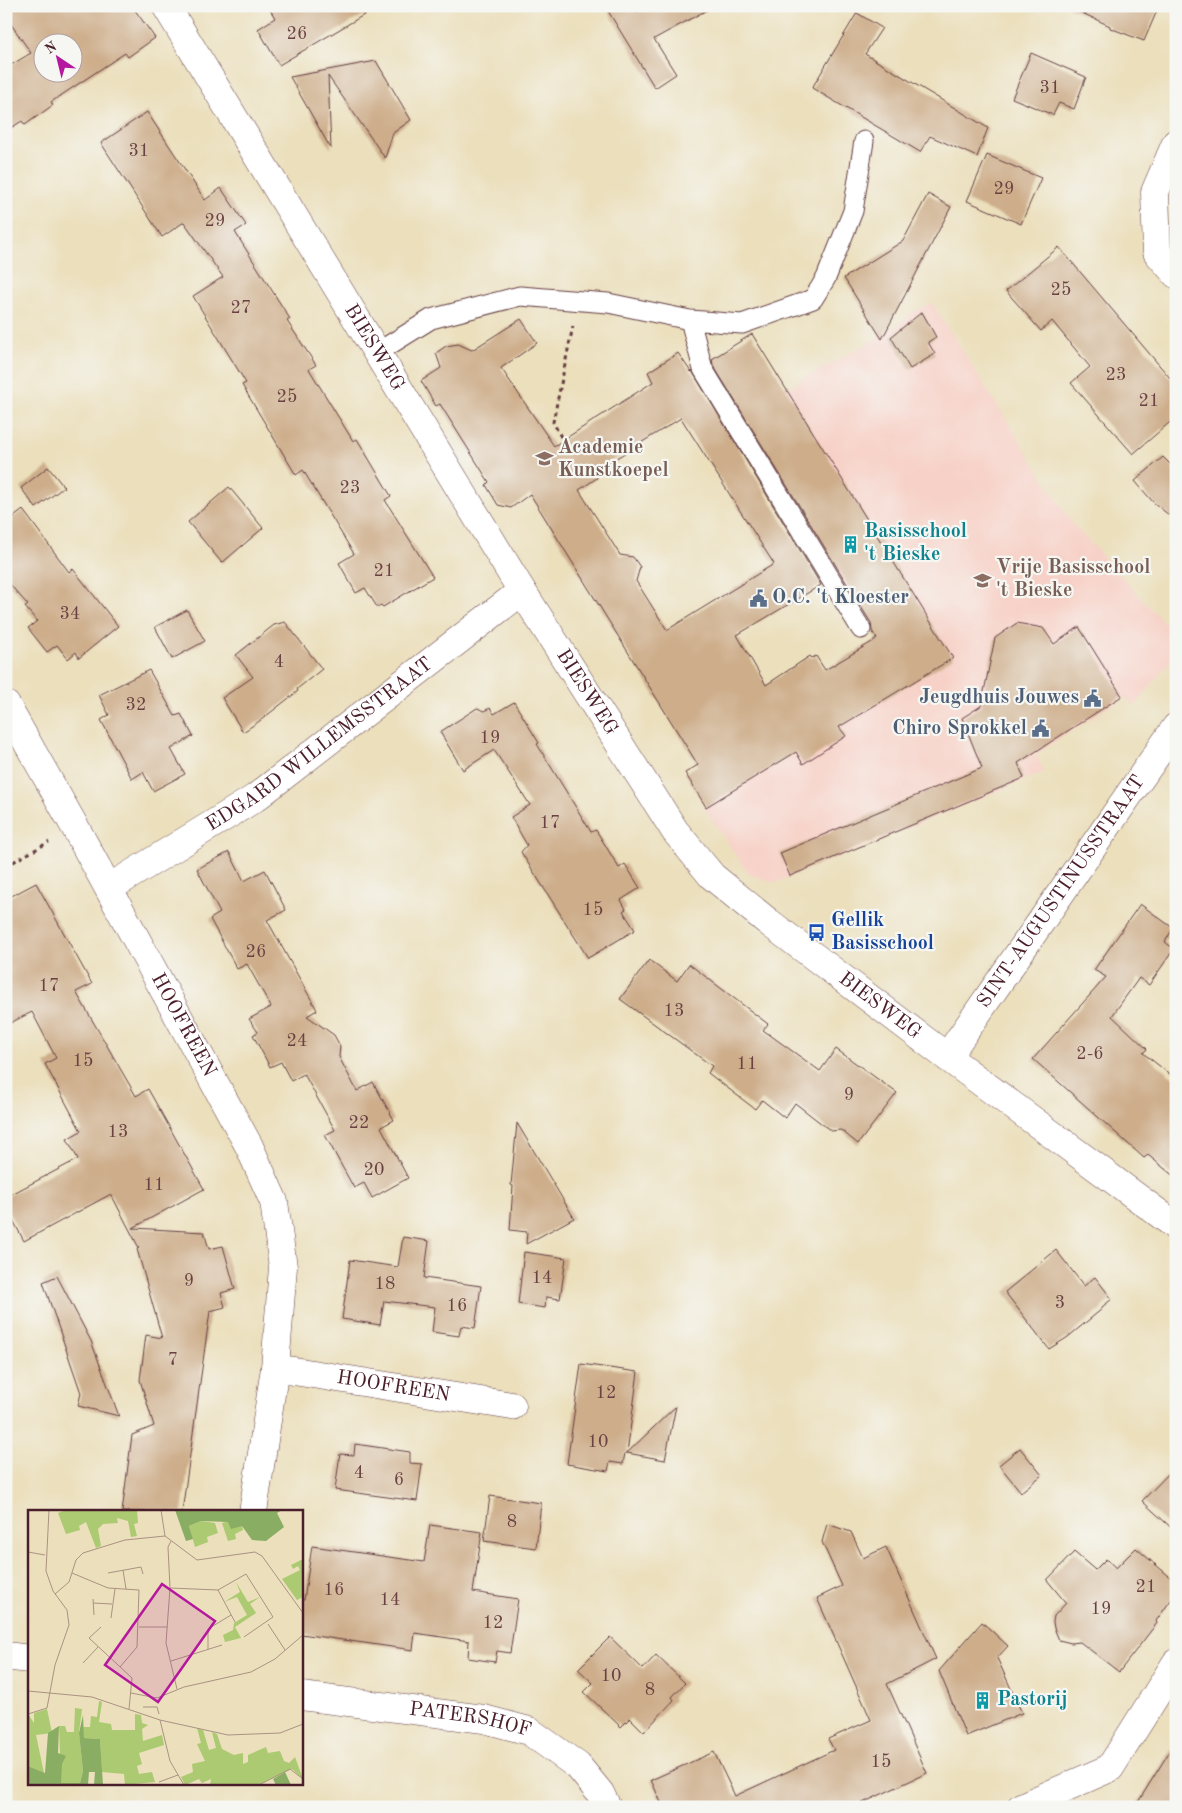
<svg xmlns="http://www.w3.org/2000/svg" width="1182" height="1813" font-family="'Old Standard TT',serif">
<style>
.built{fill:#f7d1c7}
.building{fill:#cdad8a;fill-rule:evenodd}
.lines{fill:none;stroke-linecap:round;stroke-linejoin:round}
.service-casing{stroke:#623c41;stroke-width:21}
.minor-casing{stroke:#623c41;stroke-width:29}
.path{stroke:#623c41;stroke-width:3;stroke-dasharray:4 4;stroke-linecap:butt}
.service{stroke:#fff;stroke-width:19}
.minor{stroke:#fff;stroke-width:28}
.labels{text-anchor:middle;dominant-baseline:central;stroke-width:4.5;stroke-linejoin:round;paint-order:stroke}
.number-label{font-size:18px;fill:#6b4243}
.street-label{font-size:20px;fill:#4a1f2b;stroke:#f6f6f2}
.education-label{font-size:20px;font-weight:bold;fill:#785e54;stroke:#f6f6f2;text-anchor:start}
.culture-label{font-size:20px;font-weight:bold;fill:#0d838f;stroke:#f6f6f2;text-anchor:start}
.service-label{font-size:20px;font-weight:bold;fill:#4e5e75;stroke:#f6f6f2;text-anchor:end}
.transit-label{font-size:20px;font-weight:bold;fill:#164399;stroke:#f6f6f2;text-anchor:start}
.inset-road{fill:none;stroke:#ab9282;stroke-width:1}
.view{fill:#b5179e;fill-opacity:0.15;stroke:#b5179e;stroke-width:2.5}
.inset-edge{fill:none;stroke:#4a1f2b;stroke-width:2.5}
</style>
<rect width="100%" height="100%" fill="#f6f6f2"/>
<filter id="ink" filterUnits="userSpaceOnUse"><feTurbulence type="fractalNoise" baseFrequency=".02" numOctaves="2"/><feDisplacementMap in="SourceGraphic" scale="10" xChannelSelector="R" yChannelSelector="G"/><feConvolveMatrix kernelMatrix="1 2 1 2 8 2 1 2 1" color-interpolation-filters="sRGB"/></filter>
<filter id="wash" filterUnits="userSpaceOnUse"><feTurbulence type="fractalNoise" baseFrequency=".0096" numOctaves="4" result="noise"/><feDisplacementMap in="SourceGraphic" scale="20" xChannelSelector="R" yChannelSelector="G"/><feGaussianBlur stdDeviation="1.12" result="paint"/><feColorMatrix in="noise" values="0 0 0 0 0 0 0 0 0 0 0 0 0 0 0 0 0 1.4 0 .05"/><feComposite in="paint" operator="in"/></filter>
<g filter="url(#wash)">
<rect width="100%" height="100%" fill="#ebdfbc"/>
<path class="built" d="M932 303 1072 523 1176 636V653L1135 706 1124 697 1036 754 1044 772 775 883 749 874 704 808 787 758 825 670 877 639 760 448 806 420 786 389 880 336 909 318 907 315Z"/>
<g id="blocks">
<path class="building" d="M6 6H132L155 38 128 57 125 53 51 102 53 105 25 125 22 121 6 131V68L31 53 6 17ZM42 42H72V72H42Z
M268 6H379L279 65 258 29 275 18Z
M605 6H633L637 12 646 6H714L654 39 676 74 655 88Z
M1067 6H1159L1144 41 1110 28V26Z
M857 13 882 28 865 54 988 128 977 157 930 136 920 152 812 88Z
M1031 53 1086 77 1074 109 1059 103 1053 115 1012 98Z
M376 61 411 120 393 133 385 158 328 76 331 149 290 77Z
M147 112 205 200 221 188 246 225 235 232 290 319 287 321 316 365 309 369 353 441 357 439 391 496 385 500 433 577 383 607 381 605 377 607 365 588 356 593 339 563 354 554 303 470 296 475 242 385 246 383 193 296 223 277 184 222 162 237 101 143Z
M987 155 1041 178 1021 224 967 201Z
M928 194 951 207 882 339 844 278 903 241Z
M1059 247 1176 385V417L1133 454 1071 383 1090 367 1052 321 1041 331 1006 291Z
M922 312 936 337 928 342 935 354 910 369 891 337Z
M521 319 537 343 501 368 554 446 653 382 648 372 678 353 691 372 692 371 821 585 737 635 766 685 810 656 812 658 816 656 825 670 877 639 872 631 871 623 713 365 712 359 752 334 953 658 839 727 846 736 803 764 796 752 706 807 685 773 698 765 530 494 511 508 498 505 486 485 489 482 440 404 436 406 421 381 441 368 436 353 446 346 458 344 472 350ZM681 418 774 564 667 630 636 581 640 567 633 557 620 555 579 490 597 478 594 472Z
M1163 457 1176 470V521L1153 502 1135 481Z
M48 467 64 487 36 508 21 488Z
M229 487 263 528 222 563 188 522Z
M23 510 69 572 73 569 118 626 79 658 76 652 68 659 57 645 47 652 28 628 37 621 25 607 28 605 6 580V523Z
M187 610 205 641 172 659 155 627Z
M285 622 322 669 297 689 298 691 261 720 243 732 222 698 253 677 236 655 274 625Z
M1017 623 1043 628 1054 644 1079 627 1122 696 1018 763 1024 778 790 876 780 853 982 768 962 718 981 706 995 638Z
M149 670 175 716 181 714 193 736 171 749 185 774 153 791 143 772 132 779 101 720 109 715 99 695Z
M514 702 539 743 537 744 591 832 596 830 619 868 625 864 640 888 621 900 626 909 623 911 635 930 588 958 521 852 527 845 511 817 530 805 494 750 463 770 440 732 477 708 484 711 490 708 494 714Z
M229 852 244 881 265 870 286 910 267 920 317 1010 307 1016 334 1035 340 1046 339 1057 357 1091 373 1082 394 1120 381 1127 408 1178 372 1198 364 1183 354 1188 339 1161 325 1135 335 1130 304 1074 291 1081 281 1062 270 1067 253 1035 258 1032 249 1019 271 1007 247 964 237 969 210 919 220 913 197 869Z
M36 883 92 984 76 992 136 1096 148 1089 204 1189 133 1228 204 1232 209 1249 223 1246 235 1289 221 1293 225 1307 210 1311 182 1512H122L132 1435 154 1426 140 1380 146 1335 162 1338 137 1249 139 1248 111 1194 24 1241 6 1207V1197L78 1159 67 1139 81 1131 45 1064 56 1058 32 1012 6 1025V899Z
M1140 904 1173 928 1165 942 1174 949 1149 985 1139 978 1112 1016 1147 1049 1143 1053 1176 1079V1178L1148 1155 1144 1158 1033 1059 1106 977 1094 970Z
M649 960 677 981 689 964 768 1024 763 1030 820 1071 836 1049 897 1093 858 1144 841 1130 831 1131 795 1103 785 1118 762 1100 755 1109 708 1073 712 1066 620 999Z
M517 1123 574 1218 526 1244 527 1232 510 1230 513 1186 511 1185Z
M403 1237 429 1241 424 1278 481 1286 475 1328 461 1326 459 1336 432 1332 435 1307 384 1301 380 1325 342 1319 350 1260 398 1267Z
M1056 1250 1084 1286 1095 1277 1112 1299 1102 1307V1309L1068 1337 1049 1349 1005 1292Z
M524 1252 566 1258 560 1299 546 1297 545 1308 518 1304Z
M57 1276 91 1341 119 1416 78 1406 81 1393 43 1282Z
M581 1364 638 1372 627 1453H625L623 1464 610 1462 608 1471 567 1464Z
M676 1406 665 1460 627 1453Z
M355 1444 410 1452V1463L422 1464 417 1501 335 1490 340 1454 354 1455Z
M1020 1448 1042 1475 1021 1492 999 1465Z
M1176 1466V1532L1142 1501Z
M490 1496 541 1503 536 1548 484 1541Z
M827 1524 851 1532 863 1558 886 1547 936 1659 887 1684 927 1773 854 1807H663L651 1780 714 1752 735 1796 834 1750 828 1739 871 1720 817 1598 842 1586 822 1542Z
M430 1525 482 1532 473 1592 518 1599 510 1653 497 1651 495 1662 468 1658 469 1641 415 1633 413 1650 301 1634V1600H304L312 1546 424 1562Z
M1136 1548 1176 1582V1593L1156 1621 1157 1623 1119 1672 1080 1642 1071 1643 1059 1640 1054 1628 1053 1622 1054 1616 1066 1603 1047 1580 1074 1552 1095 1570 1106 1559 1116 1568Z
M982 1622 1008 1646 997 1658 1022 1713 966 1736 939 1671Z
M610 1637 643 1669 656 1655 685 1683 672 1697 674 1700 644 1732 630 1718 621 1727 584 1692 593 1683 578 1669Z
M1176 1741V1807H1135Z"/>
</g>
</g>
<g filter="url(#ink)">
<use href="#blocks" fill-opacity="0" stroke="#623c41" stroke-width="1"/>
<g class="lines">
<defs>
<path id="service" d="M690 320 703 369 861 629
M378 352 431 319 520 296 608 303 690 320 742 324 813 299 826 278 853 211 864 141"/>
<g id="minor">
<path id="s1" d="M166 6 522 591 675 831 712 876 767 921 947 1057 1176 1226"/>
<path d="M1176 143 1155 192 1157 252 1176 274"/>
<path id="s2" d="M6 705 75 827 249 1146 274 1202 283 1267 275 1368 253 1512"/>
<path id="s3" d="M109 888 255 798 522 591"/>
<path id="s4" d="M947 1057 1176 727"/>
<path id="s5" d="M275 1368 512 1406"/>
<path d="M6 1656 29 1659"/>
<path id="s6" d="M301 1696 484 1719 529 1731 578 1766 600 1793 607 1807"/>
<path d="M1021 1807 1110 1768 1176 1663"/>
</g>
</defs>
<use href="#service" class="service-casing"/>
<use href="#minor" class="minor-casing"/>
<path class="path" d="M561 437 553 422 573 326
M6 866 49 842"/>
<use href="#service" class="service"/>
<use href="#minor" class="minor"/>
</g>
</g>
<defs>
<symbol id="school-bare" viewBox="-9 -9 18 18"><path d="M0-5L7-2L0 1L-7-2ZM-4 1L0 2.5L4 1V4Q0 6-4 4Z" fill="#8d6e63" stroke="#f6f6f2" stroke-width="2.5" paint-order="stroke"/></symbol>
<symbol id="building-bare" viewBox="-9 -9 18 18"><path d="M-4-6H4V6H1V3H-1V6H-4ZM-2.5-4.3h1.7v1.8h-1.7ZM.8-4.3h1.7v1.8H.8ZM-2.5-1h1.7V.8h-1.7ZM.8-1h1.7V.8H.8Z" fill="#0f9aa8" stroke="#f6f6f2" stroke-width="2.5" paint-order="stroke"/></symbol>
<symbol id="civic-bare" viewBox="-9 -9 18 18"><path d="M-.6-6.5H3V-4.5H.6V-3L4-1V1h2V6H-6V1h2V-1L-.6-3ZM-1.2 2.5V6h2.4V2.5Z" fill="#5c6f8a" stroke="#f6f6f2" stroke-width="2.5" paint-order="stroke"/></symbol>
<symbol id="bus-bare" viewBox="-9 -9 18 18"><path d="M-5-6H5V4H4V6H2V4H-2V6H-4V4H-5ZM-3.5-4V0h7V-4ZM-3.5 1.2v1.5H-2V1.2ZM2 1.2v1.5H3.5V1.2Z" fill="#1a4fb4" stroke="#f6f6f2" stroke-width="2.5" paint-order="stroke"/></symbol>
</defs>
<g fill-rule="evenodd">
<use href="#school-bare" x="532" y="446" width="25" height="25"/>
<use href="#building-bare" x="838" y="532" width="25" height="25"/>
<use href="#school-bare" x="970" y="568" width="25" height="25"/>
<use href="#civic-bare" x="746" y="586" width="25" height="25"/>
<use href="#civic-bare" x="1080" y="686" width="25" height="25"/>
<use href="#civic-bare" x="1028" y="716" width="25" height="25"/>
<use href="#bus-bare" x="804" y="920" width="25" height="25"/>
<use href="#building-bare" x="970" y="1688" width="25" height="25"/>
</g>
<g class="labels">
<g class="number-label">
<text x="297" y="34">26</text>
<text x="1050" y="88">31</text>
<text x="139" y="151">31</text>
<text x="1004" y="189">29</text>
<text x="215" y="221">29</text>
<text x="1061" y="290">25</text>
<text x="241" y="308">27</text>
<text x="1116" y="375">23</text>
<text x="287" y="397">25</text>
<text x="1149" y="401">21</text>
<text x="350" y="488">23</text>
<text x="384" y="571">21</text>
<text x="70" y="614">34</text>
<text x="279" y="662">4</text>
<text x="136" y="705">32</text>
<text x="490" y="738">19</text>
<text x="550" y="823">17</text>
<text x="593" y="910">15</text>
<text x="256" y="952">26</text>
<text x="49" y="986">17</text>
<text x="674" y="1011">13</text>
<text x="297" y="1041">24</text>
<text x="1090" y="1054">2-6</text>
<text x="83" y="1061">15</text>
<text x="747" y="1064">11</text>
<text x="849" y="1095">9</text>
<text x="359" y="1123">22</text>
<text x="118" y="1132">13</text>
<text x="374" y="1170">20</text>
<text x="154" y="1185">11</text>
<text x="542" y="1278">14</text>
<text x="189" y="1281">9</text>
<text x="385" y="1284">18</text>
<text x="1060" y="1303">3</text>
<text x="457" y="1306">16</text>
<text x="173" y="1360">7</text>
<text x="606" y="1393">12</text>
<text x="598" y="1442">10</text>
<text x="359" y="1473">4</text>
<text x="399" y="1480">6</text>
<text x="512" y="1522">8</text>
<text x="1146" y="1587">21</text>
<text x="334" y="1590">16</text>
<text x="390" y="1600">14</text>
<text x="1101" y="1609">19</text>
<text x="493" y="1623">12</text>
<text x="611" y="1676">10</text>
<text x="650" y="1690">8</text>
<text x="881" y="1762">15</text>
</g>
<g class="street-label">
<text stroke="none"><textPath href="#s1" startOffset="400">BIESWEG</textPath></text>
<text stroke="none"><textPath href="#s1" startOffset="805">BIESWEG</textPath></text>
<text stroke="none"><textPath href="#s3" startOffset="255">EDGARD WILLEMSSTRAAT</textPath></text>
<text stroke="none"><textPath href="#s4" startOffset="201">SINT-AUGUSTINUSSTRAAT</textPath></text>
<text stroke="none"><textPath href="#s1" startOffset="1240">BIESWEG</textPath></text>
<text stroke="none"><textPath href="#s2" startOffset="366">HOOFREEN</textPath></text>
<text stroke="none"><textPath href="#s5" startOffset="120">HOOFREEN</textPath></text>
<text stroke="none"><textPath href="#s6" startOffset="171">PATERSHOF</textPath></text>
</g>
<g class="education-label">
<text x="558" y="448">Academie<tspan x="558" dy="23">Kunstkoepel</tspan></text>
<text x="996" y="568">Vrije Basisschool<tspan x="996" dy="23">'t Bieske</tspan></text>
</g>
<g class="culture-label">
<text x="864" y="532">Basisschool<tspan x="864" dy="23">'t Bieske</tspan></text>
<text x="997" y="1700">Pastorij</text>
</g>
<g class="service-label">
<text x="772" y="598" text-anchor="start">O.C. 't Kloester</text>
<text x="1079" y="698">Jeugdhuis Jouwes</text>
<text x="1027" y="729">Chiro Sprokkel</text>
</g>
<g class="transit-label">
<text x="831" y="921">Gellik<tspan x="831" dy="23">Basisschool</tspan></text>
</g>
</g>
<g transform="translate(28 1510)">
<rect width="275" height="275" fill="#ebdfbc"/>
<path d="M38 0H109L110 13 106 14 109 26 103 27 100 11 89 8 90 13 75 14 70 19 73 36 68 38 58 12 51 16 52 20 38 24 30 3ZM173 11 187 13 190 23 179 27 180 32 167 37 161 16ZM201 11 214 15 215 20 207 24 208 29 200 31 194 13ZM275 49V87L269 90 254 69 272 60 270 56 265 59 263 55ZM208 72 220 92 232 87 222 94 228 103 207 117 213 128 197 132 195 125 205 120 206 113 219 105 209 87 196 92 212 82ZM71 191 74 192 71 212 83 214 84 220H107V204L113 205 114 213 120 215 114 219 115 231 134 225 136 235 111 243 114 254 109 256 111 264 124 262 127 272 97 275 96 264 74 262 72 229 56 228 55 217H62L63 206 69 207ZM47 198 54 199 51 222 55 261 52 273H33L31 216H37L39 222H46ZM19 199 24 223 8 225 16 263 0 256V204L6 213V203ZM169 218 175 220 181 240 188 238 184 222 189 224 194 239 206 245 215 243V254L220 252V245L238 237 240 243 252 241 256 251 261 253 267 247 275 269 264 259 230 275H182L183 269 174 273 171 269 157 275 153 267 165 262 164 254 177 251 169 234 173 233Z" fill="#acca71"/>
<path d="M147 0H254L249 3 256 17 238 31 224 30 214 16 203 19 200 12 173 11 161 16 165 29 158 31ZM55 205 56 228 72 229 75 275H66L67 262H61L60 275H0V256L17 263 20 223 31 216 30 243 38 246 34 254 33 273H52L55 261 51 223ZM257 262 263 275H248L245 269Z" fill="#89ae63"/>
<path class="inset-road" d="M133 0 137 26M137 26 169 50 227 42 234 46 275 103M143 31 140 37 142 78 138 133 149 179M0 42 17 45M95 60 98 79M44 63 80 78 111 80 109 137 92 157M80 63 113 57 115 64M142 78 190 80 218 64 245 107 216 127M190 80 207 112M27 84 41 72 48 50 55 43 97 30 137 26M65 89 66 105M65 93 84 94M83 108 87 79M240 114 257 140M73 117 61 128 104 168 101 199M111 117H139M180 139V119L203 105M143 151 194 135M55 153 70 137M0 181 64 187 132 210 200 225 252 223 275 214M103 183 129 188 156 177 223 162 247 149 275 125M115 197H129L131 204M0 204 19 198 27 155 41 115 39 100 25 81 18 61 21 0M132 210 142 251 156 275M131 272 150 265M231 275 262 259 275 269"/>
<path class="view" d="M134 74 187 111 130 192 77 155Z"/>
<rect width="275" height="275" class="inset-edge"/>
</g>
<rect width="1182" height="1813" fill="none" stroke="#f6f6f2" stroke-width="25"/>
<g transform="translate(58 58) rotate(325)"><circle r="24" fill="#f6f6f2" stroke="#b1a0a2"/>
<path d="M0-4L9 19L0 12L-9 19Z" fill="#b5179e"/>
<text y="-8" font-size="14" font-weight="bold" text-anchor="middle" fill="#4a1f2b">N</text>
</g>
</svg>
